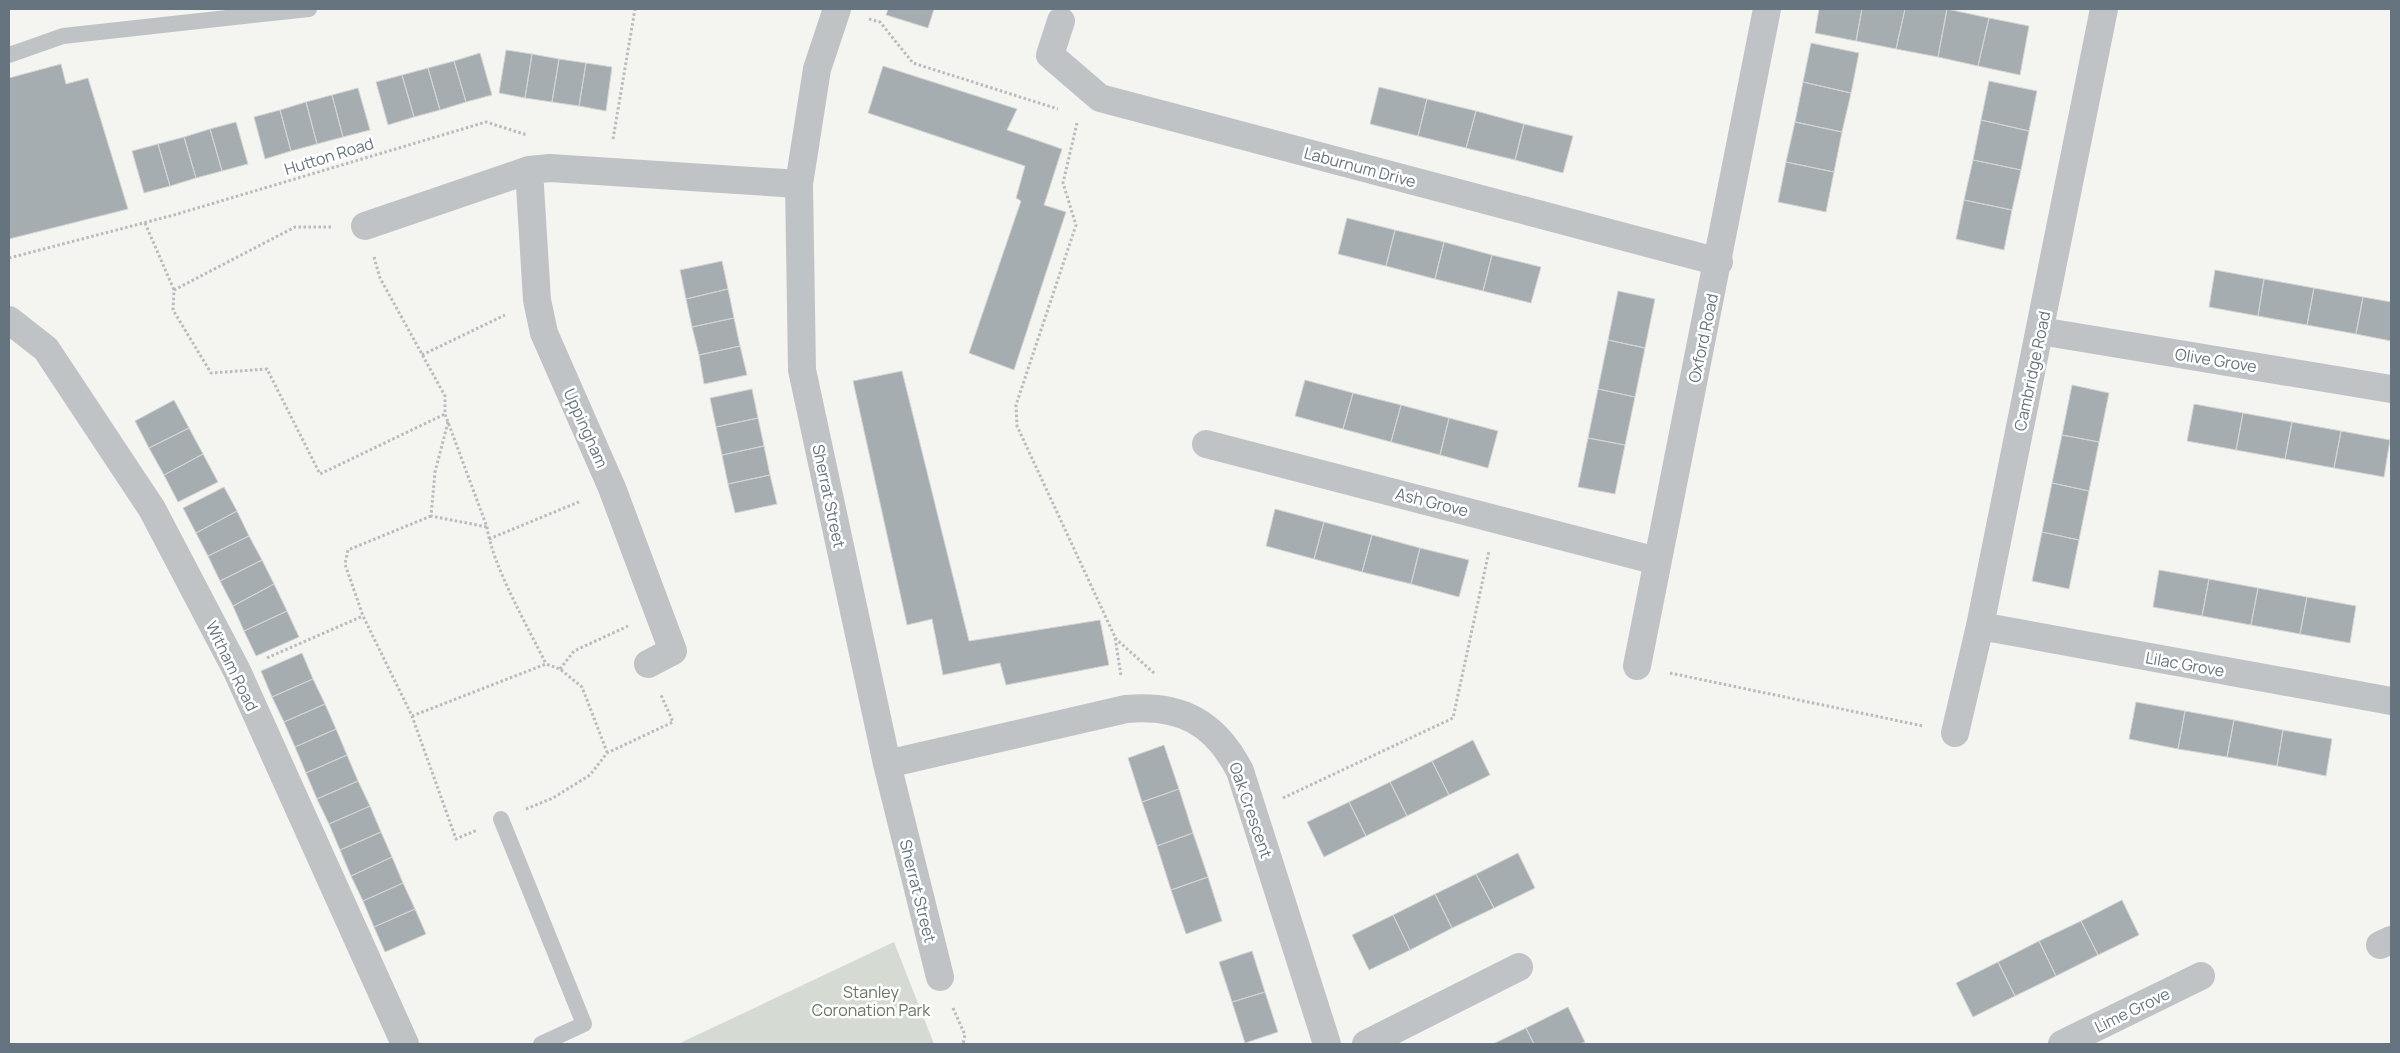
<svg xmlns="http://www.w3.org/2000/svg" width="2400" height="1053" font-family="Manrope,sans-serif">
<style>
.green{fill:#d5dbd2}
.building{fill:#a6adb1;stroke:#d5d5d3}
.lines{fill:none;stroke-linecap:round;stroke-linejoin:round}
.path{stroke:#b9bbbd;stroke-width:3;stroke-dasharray:2.5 2.5;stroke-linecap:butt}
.lane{stroke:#c0c3c6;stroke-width:16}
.street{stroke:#c0c3c6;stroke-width:28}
.labels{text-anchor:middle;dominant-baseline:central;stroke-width:5;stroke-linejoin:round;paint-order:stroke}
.street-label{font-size:16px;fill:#66747f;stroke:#fff}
.park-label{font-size:16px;fill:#687764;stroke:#fff}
</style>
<rect width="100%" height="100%" fill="#f4f4f1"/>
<path class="green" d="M894 942 934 1044H678Z"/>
<path class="building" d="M888 9H934L928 28 886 15Z
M1819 9H1862L1856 41 1815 33Z
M1862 9H1905L1896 49 1856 41Z
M1905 9H1947L1938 57 1896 49Z
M1947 9 1989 18 1978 66 1938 57Z
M1989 18 2029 26 2020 75 1978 66Z
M1811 43 1859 53 1851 93 1803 82Z
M506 50 532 54 525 98 499 93Z
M480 53 492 95 466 102 454 61Z
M532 54 559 59 552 102 525 98Z
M559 59 586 63 579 106 552 102Z
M454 61 466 102 440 110 428 68Z
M586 63 612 67 606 111 579 106Z
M61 64 66 84 88 78 128 209 9 239V78Z
M883 66 1017 109 1007 130 1062 149 1044 205 1066 212 1014 370 969 353 1021 201 1016 198 1025 166 868 113Z
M428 68 440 110 414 117 402 75Z
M402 75 414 117 388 125 376 82Z
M1989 81 2037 91 2029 131 1981 120Z
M1803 82 1851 93 1842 132 1795 122Z
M1379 87 1427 99 1418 136 1370 124Z
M358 88 370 130 343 137 332 95Z
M332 95 343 137 317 144 306 102Z
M1427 99 1476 111 1466 148 1418 136Z
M306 102 317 144 291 151 280 110Z
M280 110 291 151 265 159 254 117Z
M1476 111 1524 124 1515 160 1466 148Z
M1981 120 2029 131 2021 170 1973 160Z
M236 122 248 164 222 171 210 129Z
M1795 122 1842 132 1834 172 1786 162Z
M1524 124 1573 136 1563 173 1515 160Z
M210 129 222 171 196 178 184 137Z
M184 137 196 178 170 186 158 144Z
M158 144 170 186 144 193 132 151Z
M1973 160 2021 170 2012 210 1964 200Z
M1786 162 1834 172 1826 212 1778 202Z
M1964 200 2012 210 2004 250 1956 239Z
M1347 218 1395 230 1386 266 1338 254Z
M1395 230 1444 242 1435 279 1386 266Z
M1444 242 1492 255 1483 291 1435 279Z
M1492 255 1541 267 1531 303 1483 291Z
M722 261 728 289 686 299 680 270Z
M2215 270 2264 279 2258 316 2209 307Z
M2264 279 2314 288 2307 325 2258 316Z
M2314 288 2363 297 2356 334 2307 325Z
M728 289 734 318 692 327 686 299Z
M1618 291 1655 299 1645 348 1608 340Z
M2363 297 2391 302V341L2356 334Z
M734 318 740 346 699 355 692 327Z
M1608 340 1645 348 1635 397 1598 389Z
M740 346 747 375 704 384 699 355Z
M902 371 969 641 1100 620 1109 665 1006 685 1000 663 943 675 932 619 907 625 853 381Z
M1305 380 1353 393 1343 429 1295 416Z
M2072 385 2109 393 2099 442 2062 435Z
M752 389 758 418 716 427 710 398Z
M1598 389 1635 397 1625 445 1588 438Z
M1353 393 1401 405 1391 442 1343 429Z
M174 400 189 428 149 448 135 421Z
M2194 404 2243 413 2236 450 2187 441Z
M1401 405 1449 418 1440 455 1391 442Z
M2243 413 2292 422 2285 459 2236 450Z
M758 418 764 446 722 455 716 427Z
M1449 418 1498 431 1488 468 1440 455Z
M2292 422 2341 431 2334 468 2285 459Z
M189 428 203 454 164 475 149 448Z
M2341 431 2390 440 2384 477 2334 468Z
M2062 435 2099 442 2089 491 2052 483Z
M1588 438 1625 445 1615 494 1578 487Z
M764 446 770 475 728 484 722 455Z
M203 454 218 482 178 502 164 475Z
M770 475 777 504 735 513 728 484Z
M2052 483 2089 491 2079 540 2042 532Z
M224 487 237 511 196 533 183 508Z
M1275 509 1324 522 1314 559 1266 546Z
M237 511 249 536 208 556 196 533Z
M1324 522 1372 535 1362 572 1314 559Z
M2042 532 2079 540 2069 589 2032 581Z
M1372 535 1420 548 1411 584 1362 572Z
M249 536 262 560 220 581 208 556Z
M1420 548 1469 560 1459 597 1411 584Z
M262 560 274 584 233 606 220 581Z
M2159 570 2209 579 2202 616 2153 607Z
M2209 579 2258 588 2251 625 2202 616Z
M274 584 287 611 244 631 233 606Z
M2258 588 2307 597 2300 634 2251 625Z
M2307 597 2356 606 2350 643 2300 634Z
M287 611 299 637 256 656 244 631Z
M302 653 313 679 272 697 261 671Z
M313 679 325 704 284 722 272 697Z
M2136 702 2185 711 2178 749 2129 739Z
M325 704 336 729 295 747 284 722Z
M2185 711 2234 720 2227 757 2178 749Z
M2234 720 2283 730 2277 766 2227 757Z
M336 729 347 755 306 773 295 747Z
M2283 730 2332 739 2326 776 2277 766Z
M1473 740 1490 775 1449 795 1432 761Z
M1164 745 1179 789 1142 802 1128 758Z
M347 755 358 781 317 799 306 773Z
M1432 761 1449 795 1407 816 1390 782Z
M358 781 370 806 329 824 317 799Z
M1390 782 1407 816 1366 836 1349 802Z
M1179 789 1193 833 1157 846 1142 802Z
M1349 802 1366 836 1324 857 1307 822Z
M370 806 381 832 340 850 329 824Z
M381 832 392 857 351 876 340 850Z
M1193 833 1208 877 1171 890 1157 846Z
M1518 853 1535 888 1494 908 1476 874Z
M392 857 403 883 363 901 351 876Z
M1476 874 1494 908 1452 928 1435 894Z
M1208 877 1222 921 1186 934 1171 890Z
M403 883 415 909 374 927 363 901Z
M1435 894 1452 928 1410 950 1393 915Z
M2122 900 2139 935 2098 955 2081 921Z
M415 909 426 934 385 952 374 927Z
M1393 915 1410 950 1369 970 1352 935Z
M2081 921 2098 955 2056 976 2039 941Z
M2039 941 2056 976 2015 996 1998 962Z
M1252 951 1265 992 1232 1002 1219 962Z
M1998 962 2015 996 1973 1017 1956 983Z
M1265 992 1278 1032 1245 1043 1232 1002Z
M1568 1007 1585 1042 1580 1044H1534L1526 1028Z
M1526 1028 1534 1044H1493Z"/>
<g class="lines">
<path class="path" d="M869 19 880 22 913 63 1058 109
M1077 123 1063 183 1076 225 1016 405 1017 426 1115 637 1121 676
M613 139 635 9
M145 223 174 290
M331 227H295L174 290 173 310 211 373 267 369 320 474 445 414
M374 257 380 278 445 396V414L487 527C492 565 528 627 546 664
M9 258 174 215 486 122 527 135
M422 355 505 315
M448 422 435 472 431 516 487 527
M431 516 348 550 345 564 363 616 412 716 456 839 477 830
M489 539 581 501
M1115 638 1155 674
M267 658 363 616
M560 669 574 651 628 626
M1670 673 1923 726
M412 716 546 664 560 669 582 687 607 752
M1283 798 1453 718 1489 551
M526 809 553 798 590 775 607 753 673 722 661 695
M953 1008 965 1035 963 1044"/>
<path class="lane" d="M9 55 63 36 309 9
M501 819 584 1024 541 1044"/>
<path class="street" d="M837 9 817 69 799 184 802 370 887 764 940 977
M1061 21 1050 55 1100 98 1719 262
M529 170 537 300 544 333 612 488 673 651 648 664
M365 226 529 170 550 168 799 184
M9 320 46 349 152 509 237 671 405 1044
M2040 331 2391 389
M1206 444 1657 561
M1980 626 2391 701
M1637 666 1767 9
M1955 733 1980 626 2104 9
M887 764 1126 709C1180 704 1215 722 1240 771L1327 1044
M2380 945 2391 940
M1366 1044 1519 967
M2062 1044 2201 976"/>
</g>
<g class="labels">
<g class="street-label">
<text transform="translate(329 156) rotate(-17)">Hutton Road</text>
<text transform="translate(1360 167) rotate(15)">Laburnum Drive</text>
<text transform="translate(1703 338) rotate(-78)">Oxford Road</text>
<text transform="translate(2216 360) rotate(9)">Olive Grove</text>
<text transform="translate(2032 371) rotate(-78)">Cambridge Road</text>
<text transform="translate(586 428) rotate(66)">Uppingham</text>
<text transform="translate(829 496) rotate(78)">Sherrat Street</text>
<text transform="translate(1432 502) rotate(14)">Ash Grove</text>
<text transform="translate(2185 664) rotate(10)">Lilac Grove</text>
<text transform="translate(232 666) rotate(64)">Witham Road</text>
<text transform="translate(1251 810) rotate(71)">Oak Crescent</text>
<text transform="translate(918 891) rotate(76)">Sherrat Street</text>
<text transform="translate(2132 1010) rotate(-26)">Lime Grove</text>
</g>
<g class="park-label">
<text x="871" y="992">Stanley<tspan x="871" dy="18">Coronation Park</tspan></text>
</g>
</g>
<rect width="2400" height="1053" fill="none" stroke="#66747f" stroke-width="20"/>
</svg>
